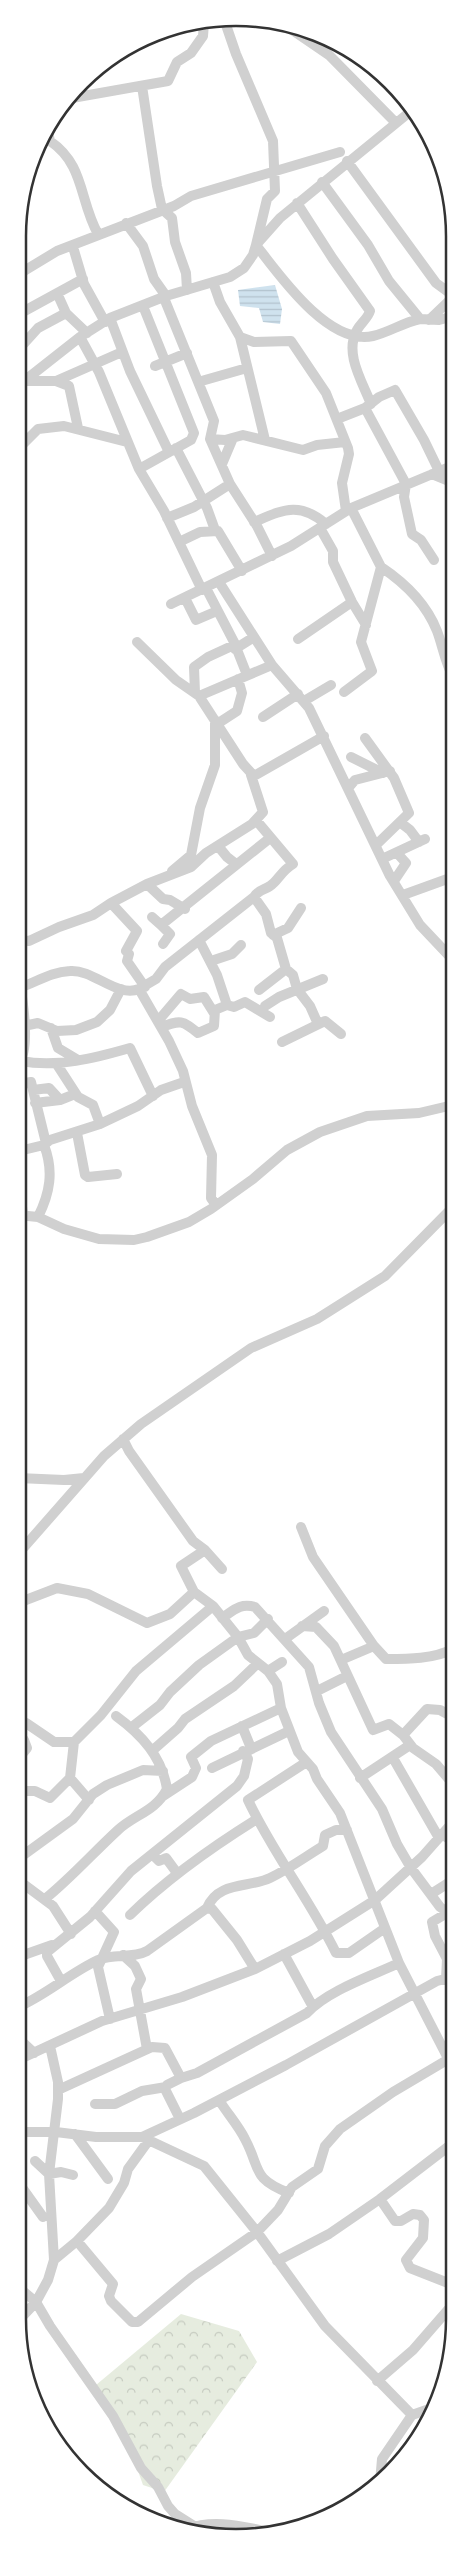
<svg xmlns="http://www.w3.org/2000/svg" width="472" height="2555" font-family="Helvetica,sans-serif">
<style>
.forest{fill:url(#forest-crowns)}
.water{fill:url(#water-rules)}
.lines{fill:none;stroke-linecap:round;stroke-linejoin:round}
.street{stroke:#d0d0d0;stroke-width:10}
.rim{fill:none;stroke:#333;stroke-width:2.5}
</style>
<defs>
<pattern id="forest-crowns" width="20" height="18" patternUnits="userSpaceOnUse" patternTransform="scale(1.25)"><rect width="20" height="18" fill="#e6ecdf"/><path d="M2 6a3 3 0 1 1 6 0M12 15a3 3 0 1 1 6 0" fill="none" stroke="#c6cbc0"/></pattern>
<pattern id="water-rules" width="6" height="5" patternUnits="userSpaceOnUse" patternTransform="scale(1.25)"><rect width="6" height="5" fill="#cfe2ee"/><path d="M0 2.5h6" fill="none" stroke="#b2c2cd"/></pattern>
</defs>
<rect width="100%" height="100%" fill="#fff"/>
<path class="forest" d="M181 2314 239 2331 257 2362 164 2492 143 2485 120 2421 96 2385Z"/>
<path class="water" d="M275 285 282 309 280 324 263 322 259 308 240 306 238 290Z"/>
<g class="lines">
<path class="street" d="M225 22 236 54 273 141 275 191 267 199 256 245C280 276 329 346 373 336 390 332 402 323 420 319
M288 27 329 55 396 123
M142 86 157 186 162 209 172 218 175 242 186 273 187 290
M72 98 168 81 177 62 191 53 203 36 204 23
M47 127 50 141C85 165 79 200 98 234
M347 161 436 283 451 294 452 298 429 320
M322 182 368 245 389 281 420 319 439 320 454 316
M297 203 333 259 370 311C368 318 361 323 357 330 344 353 362 381 371 404
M126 223 143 246 154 279 166 296
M73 247 84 284 105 322
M19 274 57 251 174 206 191 196 340 152
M213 282 220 302 240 337 254 342 291 341 326 393 348 448 349 454 342 483 346 511
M57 293 66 313 87 333
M164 298 214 421 210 439 230 484 257 526 272 556
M19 314 83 279
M110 318 130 371 169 452
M80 337 99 372 139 469 164 511 202 590
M240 337 265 440
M19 349 38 328 66 313
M155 366 187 353
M24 381H56L122 352
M56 381 69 386 78 428
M198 382 247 368
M19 385 80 337 110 318 166 296 230 277 244 268 253 255 256 245 280 218 411 111
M365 408 406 484 404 497 412 534 421 540 434 560
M337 419 365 408 379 397 395 390 424 440 439 471
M210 439 225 440 243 435 303 450 317 445 345 442
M19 448 38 429 64 426 127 442
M176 448 207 508 215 530
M222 464 233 438
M139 469 191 440 194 433 143 306
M432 474 454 483
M167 518 194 507 230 484
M254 522C283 510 299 501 326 524
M320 528 333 551V562L352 602 366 625
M179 542 200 532 218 531 242 571
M381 567C405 583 426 603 437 631 443 647 445 663 454 679
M219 582 272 665 309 708 390 876 420 925 454 961
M206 588 234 642 247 675
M185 598 196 620 217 611
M171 604 291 546 351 508 454 465
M298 639 352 602
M137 642 176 680 199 696 272 665
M235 649 254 637
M344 692 372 671 361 642 381 567 351 508
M195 693 194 667 208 657 234 645
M199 696 243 764 254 776 324 736
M304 701 331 685
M263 717 298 694
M217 724 237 711 242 693 238 679
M365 738 394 778 409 813 376 845
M351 757 383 773
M349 787 355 780 390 771
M401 823 410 830 419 842
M218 846 227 857 236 864
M382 859 425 839
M172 871 191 855 200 808 215 765V720
M394 881 406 863 397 853
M147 884 163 899 170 900 185 909
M403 895 450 878
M254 897 266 914 271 933 277 938 286 969 293 975 297 989 310 1006 318 1024
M111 903 137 931 126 951 129 954 127 961 145 987
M152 917 161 925 270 838
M161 925 170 934 163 944
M273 935 288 928 301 908
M19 940 29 941 59 927 93 915 111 903 147 884 191 867 206 853 252 824 263 812 251 775
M211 961 232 954 241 945
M19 988C37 982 50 972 70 971 93 969 117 998 139 989L169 1041 183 1071 192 1106 212 1155 211 1198 216 1205
M139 989 156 979 165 967 254 897C258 890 264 890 270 886 278 881 281 871 293 864L256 820
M259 990 286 969
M227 1005 234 1007 245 1002 270 1017
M265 1006 279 997 323 979
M158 1021 181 994 190 999 204 997 214 1013
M19 1027 38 1023 57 1031 76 1030 97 1022 110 1010 121 989
M161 1027C181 1020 182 1020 198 1033L214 1026 215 1010 227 1005 217 975 199 940
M51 1028 58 1048 78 1060
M282 1042 325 1021 341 1034
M21 1061C57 1068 95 1058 130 1048L153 1096
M19 1062C31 1049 22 995 19 978
M56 1063 78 1097 93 1105 100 1124
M19 1084 31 1082 46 1143
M33 1090 49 1088 60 1100
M35 1103 60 1100 75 1094
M77 1133 85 1175 88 1177 117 1174
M19 1151 44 1145 50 1140 100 1124 138 1106 161 1090 184 1082
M18 1173 23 1215
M18 1215 38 1217 64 1229 99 1239 134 1240 147 1237 189 1222 211 1209 253 1179 287 1150 320 1132 367 1116 419 1113 453 1105
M38 1217C50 1193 54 1171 44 1145
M123 1439 129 1451 193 1541 205 1550 222 1569
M18 1478 64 1480 84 1478
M301 1527 313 1557 374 1646
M18 1554 104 1456 141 1424 251 1348 317 1319 385 1276 453 1207
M194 1592 181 1566 205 1550
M18 1603 57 1588 88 1594 147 1623 170 1614 194 1592 213 1606 238 1637 248 1655 268 1671 277 1684 281 1708 298 1752 313 1769 317 1779 340 1813 399 1963 453 2068
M222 1618C234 1610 240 1603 255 1607L309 1667 319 1703 331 1732 382 1809 397 1844 411 1868 440 1907 453 1916
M302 1626 316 1627 334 1646 373 1730 389 1724 403 1735 413 1748 436 1764 453 1784
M285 1639 324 1611
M341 1660 374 1646 386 1659C408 1659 434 1659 453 1649
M268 1671 282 1662
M317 1691 347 1676
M26 1723 54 1742H74L101 1715 136 1671 213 1606
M242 1726 251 1748
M132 1727 160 1705 170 1692 199 1665 238 1637 254 1633 268 1619
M403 1735 427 1709 440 1710 453 1717
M153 1750 178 1728 185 1719 234 1686 257 1664
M393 1758 439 1838
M18 1759 27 1748 24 1740 18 1738
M305 1763 248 1800C273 1853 310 1900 336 1953H349L385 1928
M212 1768 289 1731
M70 1778 74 1742
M360 1778 410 1745
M18 1791H35L50 1798 70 1778 89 1800
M163 1796 192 1777 196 1768 191 1757 211 1741 281 1708
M442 1834 453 1842
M152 1854 159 1861 166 1858 177 1873
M18 1859 73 1819 93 1794 107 1785 143 1770 163 1771
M18 1880 53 1906 71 1934
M431 1894 453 1880
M45 1899C71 1878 93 1853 118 1830 134 1815 156 1811 167 1789 162 1757 142 1735 116 1716
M207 1908C218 1881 249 1888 270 1878 289 1869 305 1857 323 1846L325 1835 336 1830H347
M95 1911 114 1932 98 1967 110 2019
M130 1915C168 1878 212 1847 257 1819
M284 1954 313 2007
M123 1955 135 1966 141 1979 136 1989 147 2049
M18 1957 52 1945
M446 1979 447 1959 435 1936 432 1922 447 1913
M61 1981 47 1956V1952L90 1917 131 1871 237 1786 244 1776 248 1759 243 1751
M18 2007C46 1995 70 1973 98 1960 114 1953 132 1959 147 1951L207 1908 212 1909 237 1940 255 1969
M18 2038 34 2053
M18 2060 102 2021 182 1997 255 1969 310 1941 375 1900 422 1857 453 1822
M58 2090 152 2047 165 2048 181 2078 197 2073 307 2013C327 1991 371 1976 399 1963
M219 2100C227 2113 238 2125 245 2139 261 2169 251 2178 289 2193
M95 2104H115L142 2091 166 2087
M180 2119 165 2089 167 2085 181 2078
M18 2132H56L96 2137H142L204 2166 257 2232 325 2326 412 2415 382 2459 380 2483
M75 2134 108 2179
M142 2137 194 2113 286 2065 437 1981 445 1979 453 1984
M35 2161 49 2174 61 2172 73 2175
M18 2182 43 2217
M77 2241 109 2208 124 2183 128 2169 149 2140
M54 2260 77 2241 113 2284 109 2296 111 2301 132 2322H138L192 2277 257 2232 278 2210 292 2187 318 2169 325 2146 340 2129 393 2092 447 2060
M277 2261 329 2234 380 2199
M453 2285 410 2268 406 2260 423 2238 424 2220 420 2215 413 2214 401 2221H395L380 2199 453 2143
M18 2287 36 2302 50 2326 113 2416 141 2468 158 2487 168 2506 175 2514 194 2526
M18 2321 36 2302 48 2280 54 2260 49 2174 58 2099V2082L50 2046
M377 2381 413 2350 453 2304
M32 2391 53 2431
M412 2415 432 2408
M188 2529C212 2519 240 2526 265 2531"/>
</g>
<path d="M0 0H472V2555H0ZM236 26H236A210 210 0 0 1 446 236V2319A210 210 0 0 1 236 2529H236A210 210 0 0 1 26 2319V236A210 210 0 0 1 236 26Z" fill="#fff" fill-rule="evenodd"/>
<path class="rim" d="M236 26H236A210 210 0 0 1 446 236V2319A210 210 0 0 1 236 2529H236A210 210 0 0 1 26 2319V236A210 210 0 0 1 236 26Z"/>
</svg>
